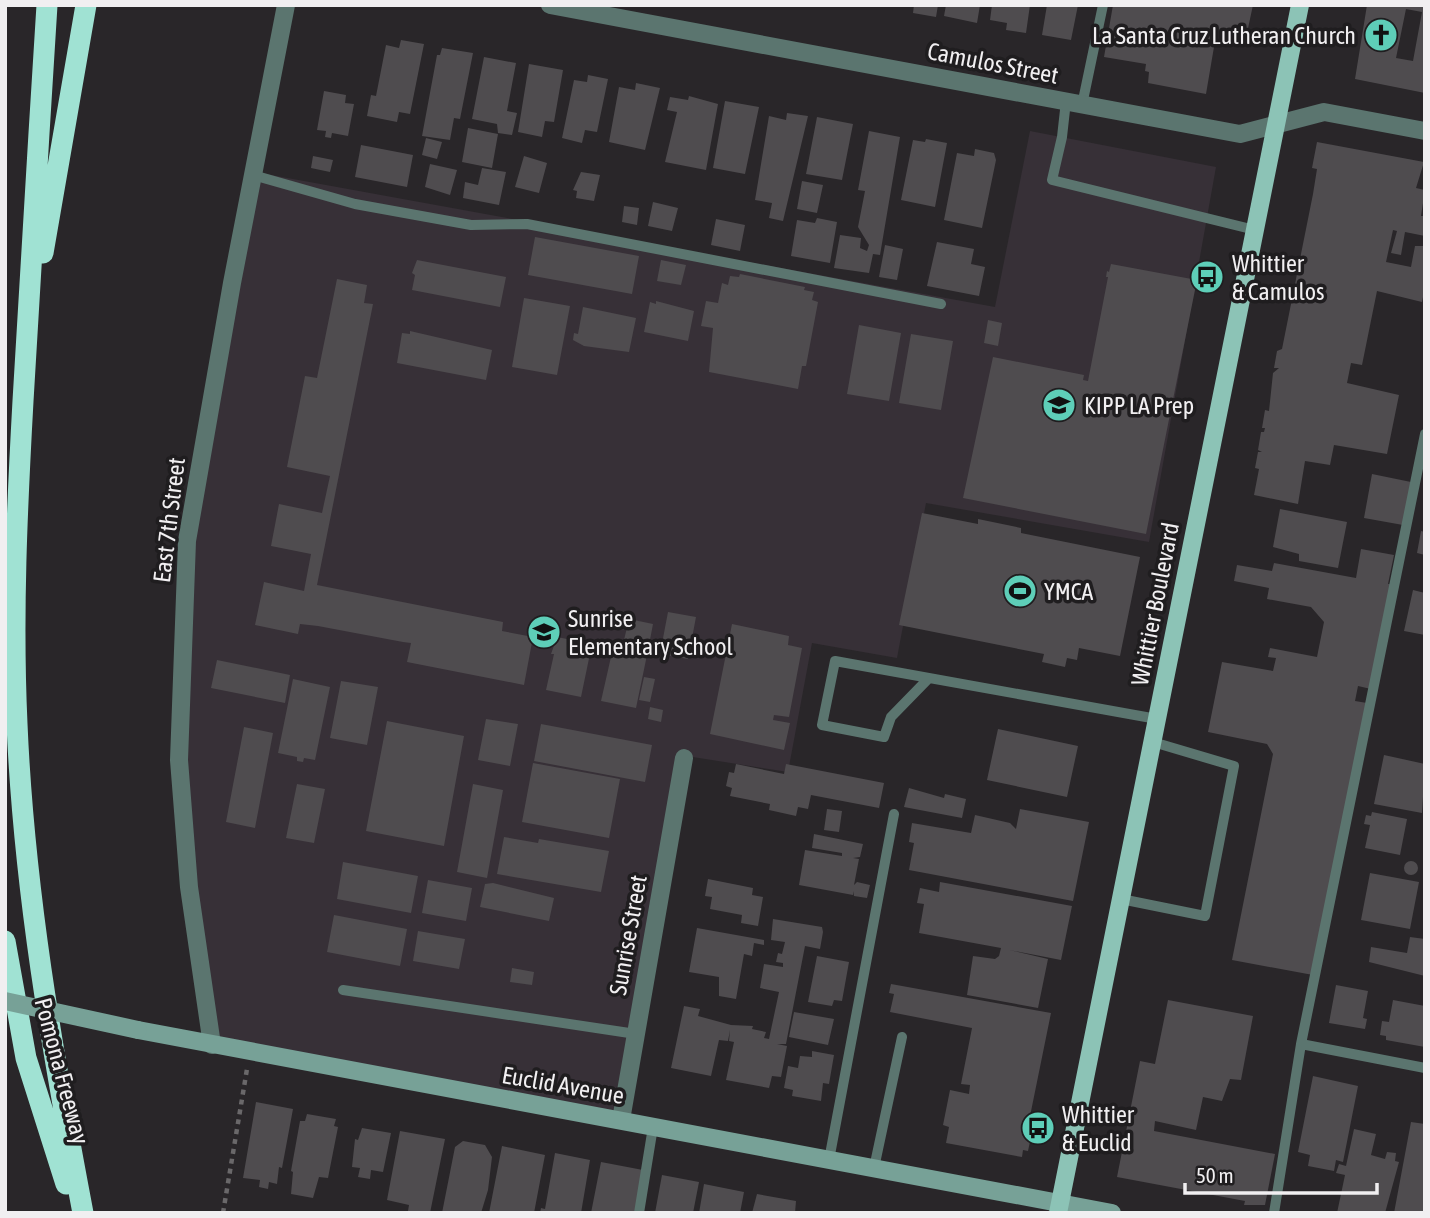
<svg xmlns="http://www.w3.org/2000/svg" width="1430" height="1218" font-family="'Asap Condensed',sans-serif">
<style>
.built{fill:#373037}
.building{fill:#4f4c4f;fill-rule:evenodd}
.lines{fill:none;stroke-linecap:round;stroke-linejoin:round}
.path{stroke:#6a686a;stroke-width:4.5;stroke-dasharray:5 5;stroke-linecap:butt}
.lane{stroke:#5b756f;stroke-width:10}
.street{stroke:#5b756f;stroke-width:18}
.secondary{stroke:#77a197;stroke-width:18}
.primary{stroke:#8cc3b6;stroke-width:18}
.highway{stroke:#a0e2d3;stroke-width:21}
.secondary-bridge{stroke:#77a197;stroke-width:18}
.labels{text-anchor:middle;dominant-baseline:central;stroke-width:7;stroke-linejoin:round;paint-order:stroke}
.poi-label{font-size:24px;fill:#f1eff1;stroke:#1f1d1f;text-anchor:start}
.street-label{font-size:24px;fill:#f1eff1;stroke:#1f1d1f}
</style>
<rect width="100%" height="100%" fill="#292629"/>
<path class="built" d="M1030 131 1216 167 1149 542 926 503 897 658 812 643 788 772 680 755 617 1113 216 1039 193 884 184 760 192 543 260 173 995 307Z"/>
<path class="building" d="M914 5H938L936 17 913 13Z
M946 5H980L977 23 944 16Z
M992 5H1030L1026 33 1006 30 1007 23 990 20Z
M1047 5H1078L1071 40 1042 35Z
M1113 5H1253L1244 47 1215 41 1206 94 1148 83 1149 72 1145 71 1146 64 1104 57Z
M1367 5H1425V93L1355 79ZM1406 9 1422 12 1413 61 1396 58Z
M401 40 424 44 410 114 399 112 397 122 367 116 371 95 376 96 386 45 399 48Z
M442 48 473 53 460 119 454 118 450 140 422 136 437 55H440Z
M484 57 516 63 507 111 517 113 512 135 498 133 497 124 472 119Z
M529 64 563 70 554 122 545 121 542 137 518 132Z
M588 75 608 79 597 132 585 130 582 143 562 138 574 80 587 82Z
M636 83 660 88 645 150 609 142 619 87 635 90Z
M324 91 346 95 345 103 354 104 348 136 332 133 331 138 325 137 326 131 317 130Z
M689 96 718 104 706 170 665 162 677 112 667 110 670 97 688 100Z
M725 101 759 107 745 174 713 168Z
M787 113 808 116 783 221 769 218 772 203 755 200 769 116 786 120Z
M817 117 853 124 842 180 806 174Z
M468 128 498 134 492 168 462 162Z
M869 131 900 137 880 255 873 254 869 273 834 268 840 235 861 238 860 248 867 251 869 245 858 227 865 191 858 190Z
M426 138 442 142 437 159 422 155Z
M926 139 947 143 935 207 901 200 913 140 925 142Z
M1317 142 1424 162 1416 188 1425 190 1421 216H1425V236L1405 232 1401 255 1391 253 1397 231 1393 230 1386 262 1411 267 1415 246H1425V287L1422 302 1377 291 1362 365 1351 363 1347 383 1399 395 1387 454 1334 445 1330 465 1305 461 1298 504 1254 495 1259 469 1255 468 1258 452H1262L1258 450 1261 432H1264L1265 428H1262L1265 410 1269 411 1273 373 1279 368H1274L1277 351 1282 349 1313 194 1317 169 1312 168Z
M361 145 413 155 407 187 355 177Z
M975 149 994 153 996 160 982 228 944 220 957 153 974 156Z
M313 156 333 160 330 172 311 168Z
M524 156 547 163 539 193 515 187Z
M430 164 457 170 450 195 425 187Z
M482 168 506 172 499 205 463 198 465 182 478 185Z
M581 172 600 175 594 201 576 198 577 191 573 190Z
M802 181 823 185 817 213 797 209Z
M653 202 678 208 672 231 648 226Z
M624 206 639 208 637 225 622 222Z
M817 218 837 222 830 263 791 256 797 220 815 223Z
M716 219 745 225 740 251 711 245Z
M535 237 639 256 632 294 528 275Z
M937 242 974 249 971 264 985 267 979 296 927 286Z
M885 245 903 249 897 280 879 277Z
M417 260 506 277 500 307 412 290 415 275 412 273Z
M661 260 686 265 681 285 657 281Z
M1111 264 1197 280 1146 534 963 498 993 357 1084 375 1083 380 1088 381 1108 277H1106L1107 271 1109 272Z
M740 274 805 287 804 290 814 292 812 300 818 302 806 366H802L798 389 709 372 713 328 701 326 706 301 718 303 722 283 728 285 730 276 739 277Z
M337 279 367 285 364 303 373 304 317 585 503 622 502 631 533 637 524 685 407 662 411 643 403 642 318 626 300 624 298 634 255 625 264 582 304 591 311 554 271 546 279 504 322 513 330 476 287 467 305 376 317 378Z
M524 298 570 306 557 375 512 367Z
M656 301 694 311 688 341 644 332 650 302 656 304Z
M583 307 636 318 629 352 584 346 573 340 574 333 578 334Z
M988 320 1002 323 998 346 984 343Z
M859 325 901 333 889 401 847 394Z
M410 331 492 350 486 380 397 363 402 333 410 334Z
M911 334 953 341 941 410 899 403Z
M1372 474 1411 482 1403 525 1364 518Z
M1280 509 1347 522 1338 568 1299 561V554L1273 547Z
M922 513 978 524V519L1021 528V533L1140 557 1120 656 1079 648 1077 660 1067 658 1065 667 1042 662 1044 654 899 625Z
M1421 531 1425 532V555L1417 553Z
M1361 549 1394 555 1388 584H1392L1371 689 1358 686 1355 701 1367 703 1313 975 1232 960 1273 754 1267 744 1208 732 1222 662 1273 671 1276 658 1268 657 1270 648 1317 657 1324 622 1311 607 1267 599 1269 588 1234 581 1237 565 1272 571 1274 563 1356 578Z
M1413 590 1425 593V635L1404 631Z
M668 612 696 617 688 659 660 654Z
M629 619 653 624 649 645 624 640Z
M732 624 789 636 788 645 802 648 789 717 774 715 773 720 790 723 784 750 710 734Z
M557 637 592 644 581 697 546 690 554 654H551Z
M613 648 647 655 636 708 601 701Z
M217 660 290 675 285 703 211 688Z
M644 677 655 679 650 702 639 700Z
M293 679 330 687 315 760 304 758 303 762 297 761V757L278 753Z
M341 681 378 687 367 745 330 738Z
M650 707 663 710 661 722 648 719Z
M486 719 518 724 510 766 478 760Z
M387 721 464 736 444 846 366 831Z
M541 724 652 745 645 782 534 761Z
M244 727 273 733 255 828 226 822Z
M998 729 1078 746 1067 797 987 780Z
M1384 755 1425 764 1422 813 1374 804Z
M533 763 620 779 609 838 522 822Z
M736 764 784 774 786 764 884 783 879 808 811 795 808 809 798 807 796 816 769 810 770 804 730 796 732 788 726 786 729 772 734 773Z
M297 784 325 789 314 843 286 838Z
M473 784 503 790 487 878 457 872Z
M909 788 944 798 945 794 966 799 962 818 904 807Z
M827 809 842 811 839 832 824 830Z
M1020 809 1089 822 1073 901 909 870 914 843 909 842 912 823 971 833 975 815 1010 823 1016 829Z
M1372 812 1407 819 1400 855 1365 848 1370 825 1364 824 1366 815 1371 816Z
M814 834 863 844 860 857 853 858 859 859 854 885 857 882 870 885 867 898 854 896 853 891V895L799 885 805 850 842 856V853L812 848Z
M504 837 538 843 539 839 609 851 601 892 497 874Z
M1404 868a7 7 0 1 1 14 0a7 7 0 1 1-14 0Z
M343 862 418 876 411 913 337 899Z
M1370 873 1419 882 1410 929 1361 920Z
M708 879 753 888 752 895 763 897 758 926 741 923 742 915 710 909 712 897 705 896Z
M428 880 472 888 466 921 422 913Z
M940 882 1072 906 1061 960 1009 950 1048 959 1038 1008 967 995 973 956 995 959 999 956 1001 948 919 933 924 904 917 903 920 888 939 892Z
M493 883 554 898 549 921 480 907 485 884Z
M334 915 407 929 400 966 327 952Z
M773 919 822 927 823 932 820 949 805 946 786 1044H777L787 1046 781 1077 772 1076 769 1088 726 1080 734 1042 729 1041 730 1030 728 1041 719 1040 711 1076 671 1068 684 1006 700 1009 698 1016 731 1025 753 1026 752 1029 766 1032 764 1038 769 1039 779 992 760 988 764 964 783 967V963L776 962 778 953 782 954 785 942 771 940Z
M697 928 764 940V945L754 943 752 956 744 954 736 999 719 996V977L689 972Z
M418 931 465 939 459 969 413 961Z
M1410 937 1425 939V976L1369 962 1371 947 1407 953Z
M817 956 849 962 842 1001 834 1000 832 1006 808 1002Z
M512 968 534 972 532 985 510 982Z
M891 984 1051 1013 1027 1131 1032 1132 1028 1151 1023 1150 1022 1157 946 1143 949 1127 943 1125 950 1090 969 1094 970 1085 961 1084 972 1028 890 1012 894 994 889 993Z
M1336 985 1368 991 1363 1018 1367 1019 1365 1029 1329 1023Z
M1168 1000 1253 1016 1241 1080 1230 1079 1222 1101 1203 1097 1196 1130 1155 1121 1154 1131 1275 1154 1265 1205H1244L1245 1201 1117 1177 1140 1061 1155 1064Z
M1393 1000 1425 1006V1047L1386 1040V1036L1380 1035 1382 1021 1389 1022Z
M794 1012 834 1019 828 1045 789 1037Z
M812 1051 834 1055 829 1084 823 1083 821 1101 792 1096 793 1090 784 1088 788 1066 798 1068 800 1056 812 1057Z
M1313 1076 1358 1086 1343 1162 1336 1160 1334 1171 1308 1166 1310 1155 1298 1152Z
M256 1102 293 1109 282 1168 279 1167 277 1184 269 1182 268 1189 259 1187 260 1180 243 1178Z
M307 1114 336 1119 334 1126 338 1127 328 1178 319 1177 313 1198 291 1194 293 1172 291 1171 300 1121H305Z
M1411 1122 1425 1124V1213H1394Z
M362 1128 391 1133 383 1172 371 1170 370 1179 358 1177 360 1168 352 1167 355 1139 358 1140Z
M1354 1129 1376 1134 1371 1155 1385 1159 1387 1152 1396 1153 1395 1161 1399 1162 1385 1213H1337L1345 1175 1336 1173 1339 1164 1346 1166Z
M400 1131 445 1139 430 1213 408 1211 409 1205 387 1200Z
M463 1141 485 1145 492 1157 488 1190 481 1213H442L455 1147Z
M502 1146 545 1155 534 1213H489Z
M555 1153 590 1160 581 1213H540L541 1208 545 1209Z
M601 1162 643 1170 635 1213H591Z
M662 1175 699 1182 693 1213H655Z
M704 1184 744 1192 740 1213H699Z
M757 1194 796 1201 795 1213H752Z"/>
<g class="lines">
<path class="path" d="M223 1213 247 1069"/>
<path class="lane" d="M1066 101 1062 137 1052 180 1255 230
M1082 105 1103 5
M253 175 355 204 471 225 527 224 941 304
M929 678 891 717 884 737 822 725 835 661 1157 719
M1121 899 1205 916 1234 766 1153 742
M343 990 636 1034
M1301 1044 1425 1068
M829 1160 894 814
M874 1168 902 1037
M639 1213 653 1127
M1274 1213 1301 1044 1425 434"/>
<path class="street" d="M550 5 1240 134 1324 112 1425 131
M212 1045 189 887 179 760 187 541 232 283 286 5
M621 1120 684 758"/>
<path class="secondary" d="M138 1030 1112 1213"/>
<path class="primary" d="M1058 1213 1300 5"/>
<path class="highway" d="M47 5C39 137 30 269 23 401 17 509 12 616 17 724 24 889 52 1050 83 1213
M43 253 86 5
M5 941 26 1058 66 1184"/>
<path class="secondary-bridge" d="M5 1001 138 1030"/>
</g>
<defs>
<symbol id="church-disc" viewBox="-11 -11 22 22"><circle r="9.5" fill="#5eceb8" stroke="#1f1d1f"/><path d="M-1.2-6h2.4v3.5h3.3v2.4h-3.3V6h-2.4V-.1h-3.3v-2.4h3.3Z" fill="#111"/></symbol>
<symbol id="bus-disc" viewBox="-11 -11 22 22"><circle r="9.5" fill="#5eceb8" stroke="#1f1d1f"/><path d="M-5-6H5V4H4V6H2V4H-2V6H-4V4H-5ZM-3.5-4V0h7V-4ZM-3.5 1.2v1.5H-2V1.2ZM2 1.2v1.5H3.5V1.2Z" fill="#111"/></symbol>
<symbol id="school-disc" viewBox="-11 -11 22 22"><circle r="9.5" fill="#5eceb8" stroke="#1f1d1f"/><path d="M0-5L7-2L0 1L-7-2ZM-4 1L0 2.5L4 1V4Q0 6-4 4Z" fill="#111"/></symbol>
<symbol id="stadium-disc" viewBox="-11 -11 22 22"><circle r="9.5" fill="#5eceb8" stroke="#1f1d1f"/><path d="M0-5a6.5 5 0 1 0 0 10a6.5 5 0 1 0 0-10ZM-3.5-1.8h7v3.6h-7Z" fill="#111"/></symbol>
</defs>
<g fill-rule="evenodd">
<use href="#church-disc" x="1362" y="16" width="38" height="38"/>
<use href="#bus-disc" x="1188" y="258" width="38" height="38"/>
<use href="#school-disc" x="1040" y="386" width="38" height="38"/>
<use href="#stadium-disc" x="1001" y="572" width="38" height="38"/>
<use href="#school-disc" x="525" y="613" width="38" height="38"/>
<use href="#bus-disc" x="1019" y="1109" width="38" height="38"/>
</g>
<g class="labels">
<g class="poi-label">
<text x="1356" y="35" text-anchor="end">La Santa Cruz Lutheran Church</text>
<text x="1232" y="263">Whittier<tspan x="1232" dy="28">&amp; Camulos</tspan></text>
<text x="1084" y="405">KIPP LA Prep</text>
<text x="1044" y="591">YMCA</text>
<text x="568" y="618">Sunrise<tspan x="568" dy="28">Elementary School</tspan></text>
<text x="1062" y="1114">Whittier<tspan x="1062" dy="28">&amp; Euclid</tspan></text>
</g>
<g class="street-label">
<text transform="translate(993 63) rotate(11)">Camulos Street</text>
<text transform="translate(169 520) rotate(-83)">East 7th Street</text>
<text transform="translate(1155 604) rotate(-79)">Whittier Boulevard</text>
<text transform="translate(628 935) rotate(-80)">Sunrise Street</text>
<text transform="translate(62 1071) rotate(75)">Pomona Freeway</text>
<text transform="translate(563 1085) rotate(10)">Euclid Avenue</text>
</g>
</g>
<rect width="1430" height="1218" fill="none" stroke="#f1eff1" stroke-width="14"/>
<path d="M1185 1183v10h192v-10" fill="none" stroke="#f1eff1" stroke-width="3.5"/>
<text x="1196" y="1183" font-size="21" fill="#f1eff1" stroke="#1f1d1f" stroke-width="5" paint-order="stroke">50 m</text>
</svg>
